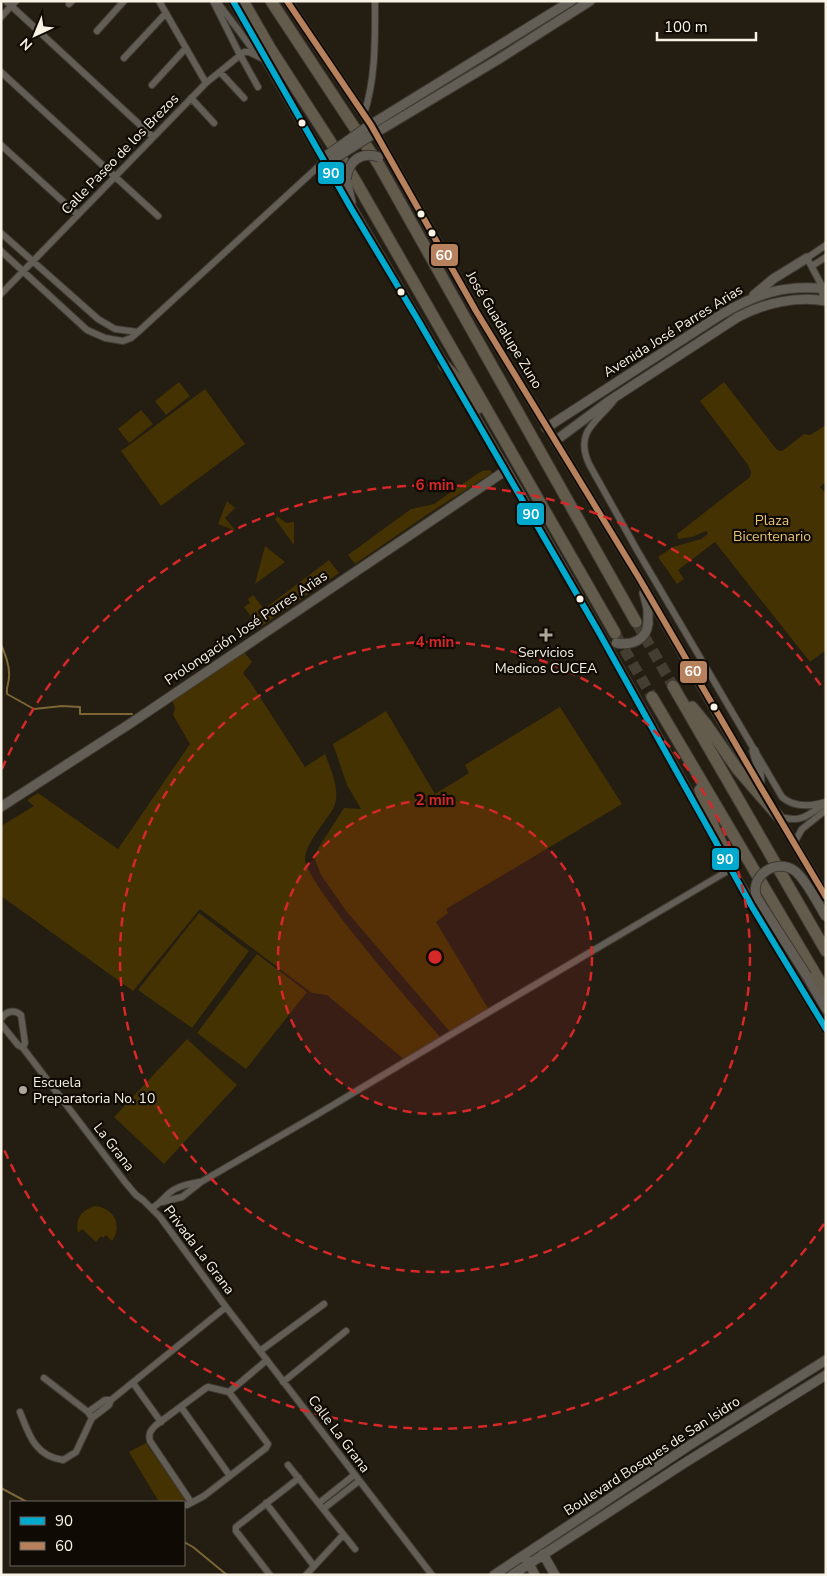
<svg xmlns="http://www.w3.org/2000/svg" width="827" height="1576" font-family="'Nunito Sans',sans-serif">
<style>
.green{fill:#443202}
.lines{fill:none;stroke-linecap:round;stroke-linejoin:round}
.stream{stroke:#7c6635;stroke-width:2}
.highway-tunnel{stroke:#433d32;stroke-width:11;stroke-dasharray:11 5.5;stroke-linecap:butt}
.street-casing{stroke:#3f3a32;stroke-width:8}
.secondary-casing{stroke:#3f3a32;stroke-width:11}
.highway-casing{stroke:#3f3a32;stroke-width:13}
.street{stroke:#635e55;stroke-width:6}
.secondary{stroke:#635e55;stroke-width:9}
.highway{stroke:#635b4c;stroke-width:11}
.secondary-bridge-casing{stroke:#3f3a32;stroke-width:11;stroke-linecap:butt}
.secondary-bridge{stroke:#635e55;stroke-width:9}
.bus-1-casing{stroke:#0f0b04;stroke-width:10}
.bus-2-casing{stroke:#0f0b04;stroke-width:10}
.bus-1{stroke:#00a9ce;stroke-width:6}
.bus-2{stroke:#b6815c;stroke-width:6}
.ring{fill:none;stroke:#d62828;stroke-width:2.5;stroke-dasharray:9 6}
.bus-dot{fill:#f8f2e5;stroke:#0f0b04;stroke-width:2}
.poi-dot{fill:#ada79b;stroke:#0f0b04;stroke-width:2}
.labels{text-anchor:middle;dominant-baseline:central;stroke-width:4.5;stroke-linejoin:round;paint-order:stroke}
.street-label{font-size:14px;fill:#f8f2e5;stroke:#0f0b04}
.park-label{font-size:14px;fill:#e6c171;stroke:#0f0b04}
.poi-label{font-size:14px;fill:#f8f2e5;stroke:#0f0b04}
.centre{fill:#d62828;stroke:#0f0b04;stroke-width:2.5}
.ring-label{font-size:15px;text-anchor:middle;font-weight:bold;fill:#d62828;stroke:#0f0b04;stroke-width:4.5;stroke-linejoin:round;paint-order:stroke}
.line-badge{stroke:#0f0b04;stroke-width:2}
.badge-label{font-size:14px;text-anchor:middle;font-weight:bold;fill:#fff}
</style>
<rect width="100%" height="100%" fill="#231d12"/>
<path class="green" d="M179 382 190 396 166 415 155 401Z
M724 382 777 450 782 451 804 434 810 435 826 425V482L820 487 826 494V650L810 662 715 542 678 570 684 579 677 584 658 557 673 547 701 539 708 534 706 531 692 537 678 539 677 534 750 477 751 472 748 465 700 401Z
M205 389 245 444 161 506 121 451Z
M141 410 153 424 129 443 118 429Z
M490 470 492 473 431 512 355 564 348 555 411 509 434 504 474 476 482 471Z
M227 501 235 508 225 518 236 531 218 524Z
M277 516 286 523 294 522V545L275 519Z
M265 546 285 562 255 584Z
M329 560 339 573 259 628 244 607 250 603 248 599 253 595 264 609Z
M244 652 252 662 243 673 251 683 305 767 325 754C331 770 342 792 333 809 327 819 319 828 313 838 310 843 305 852 305 859 304 882 419 1012 440 1037L405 1060 327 995 312 993 200 909 133 991 1 896V826L34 806 27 800 38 793 118 849 190 744 173 715 175 708 172 700Z
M560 707 622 804 446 909 448 913 436 922 489 1010 451 1033 347 912 321 875 314 857 319 847 344 808 361 809 347 785 333 744 386 711 435 794 469 773 465 765Z
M199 913 249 951 192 1028 138 990Z
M257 954 307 992 246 1069 197 1033Z
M187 1039 237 1085 164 1164 114 1117Z
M95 1206C114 1208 123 1225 112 1241L106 1235 103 1238 101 1236 96 1242 82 1229 78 1233C75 1219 81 1210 95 1206Z
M146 1443 185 1499 181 1502H159L129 1452Z"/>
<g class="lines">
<path class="stream" d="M1 644C5 654 10 666 9 677 9 684 6 686 7 694L34 709 62 706 80 707V714H132
M1 1488 27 1502
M184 1542 193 1547 227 1575"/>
<path class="highway-tunnel" d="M636 622 673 686
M616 635 652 697"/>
<defs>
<path id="street" d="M6 1 153 137
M159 1 206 83
M213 1 238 51 258 87
M218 3 257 55
M69 4 72 1
M1 17 16 1
M97 31 124 1
M124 58 166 13
M1 72 158 216
M220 72 244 98
M152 85 186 48
M191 98 214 123
M364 114C376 78 375 38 375 1
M1 145 78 215
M1 233 98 319 115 329 138 332
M1 251 87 330 105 338 123 341 131 338 138 332 319 166 323 158
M812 266 826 257
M1 294 206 83 244 52H249L265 60
M822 300 823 288 807 258 826 245
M615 399C598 422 574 430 589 464L637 550 782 797C794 808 812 806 826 802
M778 816C799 824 808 816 825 803
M794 843 802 829 826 810
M1 1019C6 1011 14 1009 21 1015L25 1043 23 1048
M1 1024 18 1045 23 1048 125 1182 136 1195 143 1200 160 1217 226 1307 432 1575
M162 1202 182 1197 201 1182 318 1114 450 1035 731 869
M152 1208C159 1204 163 1199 168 1194 177 1186 188 1184 200 1182
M260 1351 324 1304
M283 1382 346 1331
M133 1383 161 1422
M229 1392 267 1360
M181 1407 230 1476
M20 1412C29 1435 35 1456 63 1460L76 1452 92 1418 88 1412 44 1378
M88 1412 105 1400H111
M92 1418 109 1405 111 1400 226 1307
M288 1465 355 1549
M191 1502 150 1441C148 1433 151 1430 156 1425L206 1388 208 1387 229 1392
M266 1503 314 1566
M319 1503 354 1475
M187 1505 204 1496 266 1448 268 1444 229 1392
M323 1509 359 1481
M270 1575 236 1531V1527L299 1478
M306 1575 343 1535"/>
<path id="secondary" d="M233 1C292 108 355 213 417 318 518 488 616 660 711 833
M287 1 371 125 476 311 639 578 765 796
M367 127 571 1
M372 135 499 59 590 1
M346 179 351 202
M754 295 773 279 807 258
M546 428 722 314C757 294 784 284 826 289
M555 441 609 401 738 317C764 303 796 296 826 301
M644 593 648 609V624
M754 751 759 768 760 786
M1 807 131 723 505 471
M775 811 826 897
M728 864 826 1029
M807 976 826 1009
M543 1554 555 1575
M527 1560 535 1575
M494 1575 690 1445 826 1360
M512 1575 683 1464 826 1375"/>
<path id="highway" d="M243 1 270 48 355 180 615 633
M271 1 379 165 636 622
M444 365 462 384 478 408
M673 686 826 951
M652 697 826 992
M692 707 706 724 738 770 778 816
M700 790 714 828 728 857 731 869"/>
</defs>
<use href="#street" class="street-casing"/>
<use href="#secondary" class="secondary-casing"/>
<use href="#highway" class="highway-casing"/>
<use href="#street" class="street"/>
<use href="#secondary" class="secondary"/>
<use href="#highway" class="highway"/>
<defs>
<path id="secondary-bridge" d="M326 156 367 127
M329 162 372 135
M346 179C349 161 360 151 379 157
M616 643C632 646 646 640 648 624
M807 976 757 898C748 876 777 857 795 871 807 881 818 904 826 917"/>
</defs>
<use href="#secondary-bridge" class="secondary-bridge-casing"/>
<use href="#secondary-bridge" class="secondary-bridge"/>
<defs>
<path id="bus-1" d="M233 1 352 210 418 320 597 629 751 905 826 1029"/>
<path id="bus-2" d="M287 1 371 125 476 311 639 578 760 786 826 897"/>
</defs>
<use href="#bus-1" class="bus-1-casing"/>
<use href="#bus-2" class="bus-2-casing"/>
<use href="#bus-1" class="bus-1"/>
<use href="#bus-2" class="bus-2"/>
</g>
<circle cx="435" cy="957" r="157" fill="#d62828" fill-opacity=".12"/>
<g class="ring">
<circle cx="435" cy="957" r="157"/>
<circle cx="435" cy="957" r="315"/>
<path d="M824 1224A472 472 0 0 1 2 1145M2 769A472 472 0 0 1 824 690"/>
</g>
<g class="bus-dot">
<circle cx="302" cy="123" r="4.5"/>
<circle cx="421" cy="214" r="4.5"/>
<circle cx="432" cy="233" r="4.5"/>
<circle cx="401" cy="292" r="4.5"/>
<circle cx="580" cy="599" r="4.5"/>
<circle cx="714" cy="707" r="4.5"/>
</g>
<g class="poi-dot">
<path d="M543.5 627.5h5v5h5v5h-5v5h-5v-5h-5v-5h5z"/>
<circle cx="23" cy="1090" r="5"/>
</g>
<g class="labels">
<g class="street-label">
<text transform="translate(120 154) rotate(-46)">Calle Paseo de los Brezos</text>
<text transform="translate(504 330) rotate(59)">José Guadalupe Zuno</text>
<text transform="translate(673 331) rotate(-32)">Avenida José Parres Arias</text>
<text transform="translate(246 628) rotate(-34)">Prolongación José Parres Arias</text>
<text transform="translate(114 1147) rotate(52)">La Grana</text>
<text transform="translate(199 1250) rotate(53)">Privada La Grana</text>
<text transform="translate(339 1434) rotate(53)">Calle La Grana</text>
<text transform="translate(652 1456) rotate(-33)">Boulevard Bosques de San Isidro</text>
</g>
<g class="park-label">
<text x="772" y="520">Plaza<tspan x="772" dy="16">Bicentenario</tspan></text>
</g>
<g class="poi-label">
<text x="546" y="652">Servicios<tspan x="546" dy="16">Medicos CUCEA</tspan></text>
<text x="33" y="1082" text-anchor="start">Escuela<tspan x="33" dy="16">Preparatoria No. 10</tspan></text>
</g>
</g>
<circle cx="435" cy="957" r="8" class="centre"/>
<g class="ring-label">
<text x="435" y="490">6 min</text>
<text x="435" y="647">4 min</text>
<text x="435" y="805">2 min</text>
</g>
<g class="line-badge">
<rect x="317" y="161" width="28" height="24" rx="5" fill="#00a9ce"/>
<rect x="430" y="243" width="29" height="24" rx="5" fill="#b6815c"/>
<rect x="516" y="502" width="29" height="24" rx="5" fill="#00a9ce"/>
<rect x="679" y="660" width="29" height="24" rx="5" fill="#b6815c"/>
<rect x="711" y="847" width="29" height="24" rx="5" fill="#00a9ce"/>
</g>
<g class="badge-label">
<text x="331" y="178">90</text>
<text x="444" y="260">60</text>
<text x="531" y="519">90</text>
<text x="693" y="676">60</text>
<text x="725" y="864">90</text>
</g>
<rect width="827" height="1576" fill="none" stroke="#f8f2e5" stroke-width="5"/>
<rect x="10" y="1501" width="175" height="65" fill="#0f0b04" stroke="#6c675e"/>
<rect x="20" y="1517" width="25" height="8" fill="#00a9ce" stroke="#6c675e"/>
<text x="55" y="1526" font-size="15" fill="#f8f2e5">90</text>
<rect x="20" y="1542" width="25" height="8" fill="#b6815c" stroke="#6c675e"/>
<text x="55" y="1551" font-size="15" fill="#f8f2e5">60</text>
<g transform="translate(35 35) rotate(224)" stroke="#0f0b04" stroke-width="4" paint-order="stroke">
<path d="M0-4L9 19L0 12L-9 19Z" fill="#f8f2e5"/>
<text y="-8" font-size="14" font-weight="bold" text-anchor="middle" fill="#f8f2e5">N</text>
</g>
<path d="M657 32v8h99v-8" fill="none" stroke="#f8f2e5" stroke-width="2.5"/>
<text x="664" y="32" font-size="15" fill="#f8f2e5" stroke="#0f0b04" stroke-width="4" paint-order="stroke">100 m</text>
</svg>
